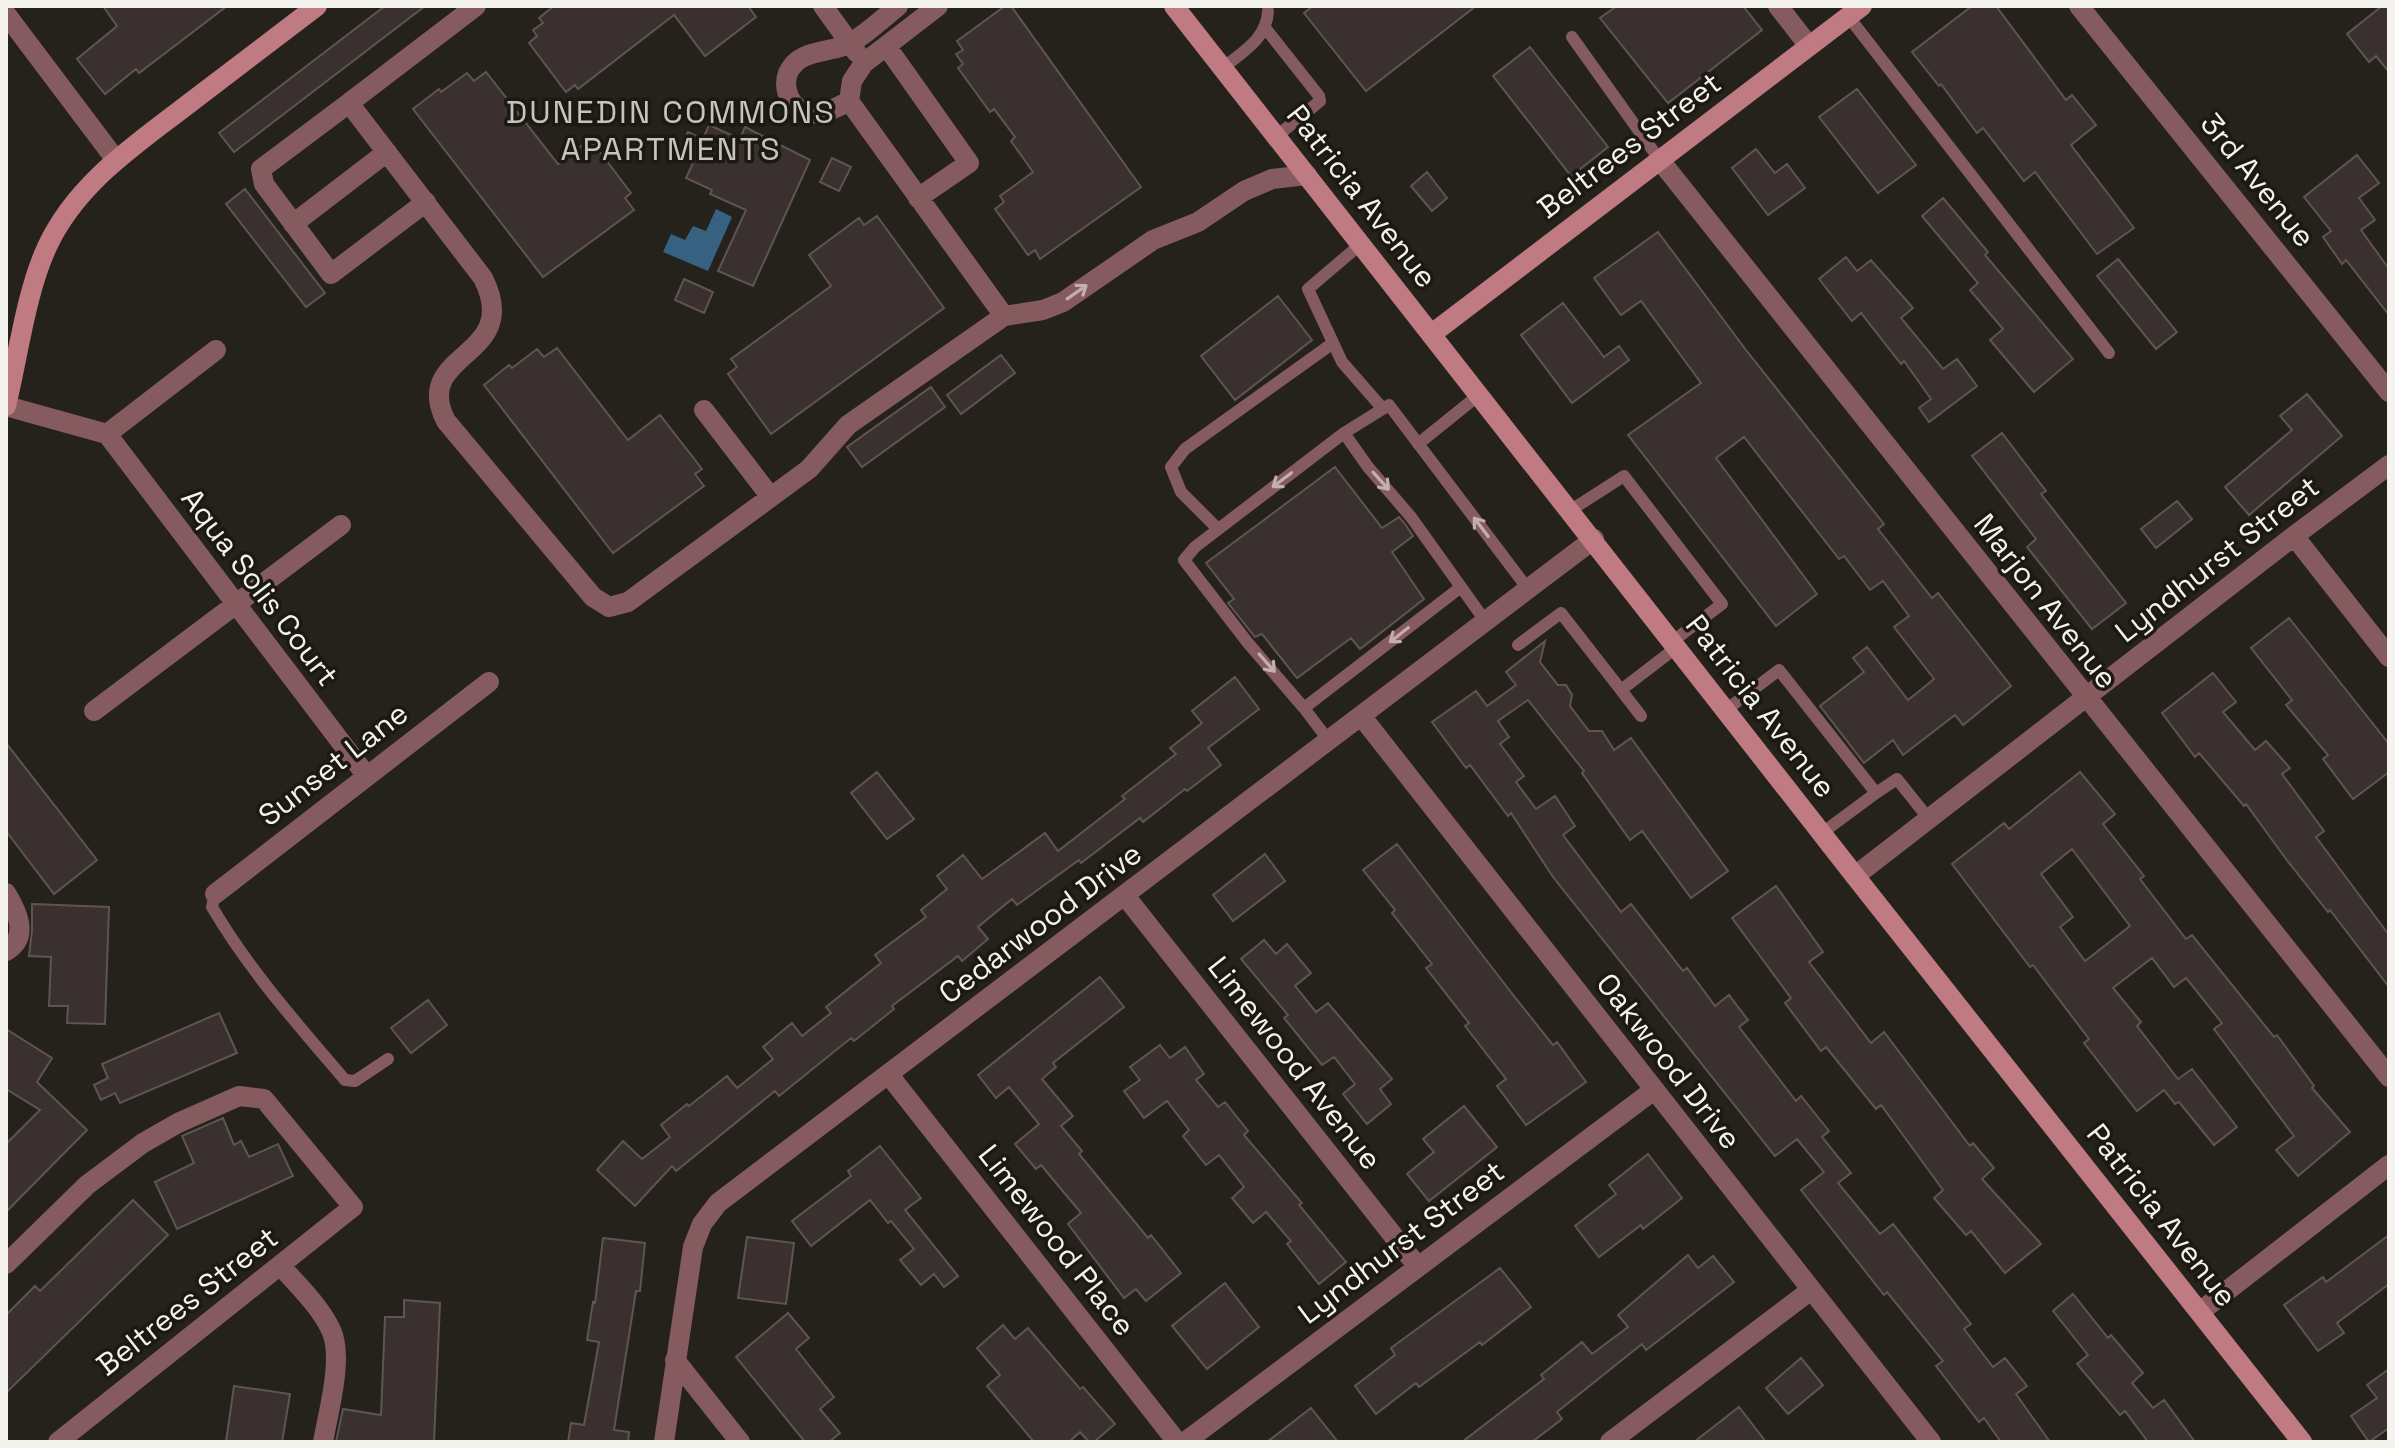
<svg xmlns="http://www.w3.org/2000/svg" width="2395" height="1448" font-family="'Space Grotesk',sans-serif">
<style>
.water{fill:#376180}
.building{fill:#39302f;stroke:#5e5553;stroke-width:2;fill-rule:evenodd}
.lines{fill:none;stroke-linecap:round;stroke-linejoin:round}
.lane{stroke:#865b60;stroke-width:12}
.street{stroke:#865b60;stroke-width:20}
.secondary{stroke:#bf7a82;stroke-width:20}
.oneway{stroke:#c2afae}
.labels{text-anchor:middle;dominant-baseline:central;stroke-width:7;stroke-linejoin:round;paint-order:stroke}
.street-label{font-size:30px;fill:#f4f3ee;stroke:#1b1912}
.neighbourhood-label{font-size:32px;letter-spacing:2px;fill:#c6c4bb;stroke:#1b1912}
</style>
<rect width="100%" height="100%" fill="#24221b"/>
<path class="water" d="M716 209 732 217 708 271 663 252 671 234 685 240 693 226 706 231Z"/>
<path class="building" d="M103 6H227L139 73 136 69 105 94 77 59 117 26Z
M385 6H425L234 152 219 133Z
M554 6H748L756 17 705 56 674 15 578 89 575 85 566 92 529 43 537 36 533 30 543 23 539 18Z
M1005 6H1011L1141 187 1040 259 1035 250 1028 255 995 209 1004 202 1000 196 1033 172 1011 141 1015 137 994 109 990 112 958 68 963 64 956 54 963 50 957 41Z
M1313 6H1476L1366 91 1304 13Z
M1617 6H1743L1762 30 1668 103 1600 18Z
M1972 6H1996L2066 100 2072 95 2096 125 2071 145 2134 228 2097 254 2035 172 2024 181 1983 128 1977 133 1941 84 1939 86 1912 52Z
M2382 6H2389V72L2376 56 2369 62 2347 34Z
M1530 47 1608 147 1571 176 1493 76Z
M486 72 558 164 590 139 631 193 625 198 634 210 543 277 413 109 439 89 441 92 467 73 474 81Z
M1857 89 1916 165 1878 193 1819 117Z
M709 125 740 139 745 127 810 160 753 286 718 271 746 210 710 194 712 190 686 178 693 163 677 156 688 132 703 139Z
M1756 149 1775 173 1787 164 1805 188 1768 215 1732 168Z
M2357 155 2379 183 2359 198 2375 220 2361 230 2389 269V315L2346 260 2342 264 2323 237 2331 231 2304 197Z
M832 158 851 167 839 191 820 182Z
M1427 172 1447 198 1432 211 1411 186Z
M245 189 325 293 306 307 226 204Z
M1943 198 1988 252 1985 255 2073 359 2034 392 1990 340 2003 329 1970 290 1978 283 1922 216Z
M877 216 944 308 771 434 728 374 737 367 731 359 831 286 809 255 859 218 864 225Z
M1658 232 1746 350 1884 524 1878 529 1932 598 1938 593 2011 686 1963 725 1955 715 1903 755 1893 740 1864 763 1820 706 1864 672 1853 658 1867 647 1908 700 1934 679 1894 627 1909 616 1883 581 1870 590 1844 556 1839 559 1744 437 1716 458 1817 594 1776 626 1628 435 1701 383 1641 301 1621 315 1594 278Z
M1846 257 1857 271 1871 260 1913 308 1901 318 1943 369 1957 359 1977 386 1929 422 1919 408 1931 399 1904 361 1901 364 1861 313 1852 321 1819 279Z
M2118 259 2177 332 2156 349 2097 276Z
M684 279 713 292 704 313 675 300Z
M1278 296 1312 340 1235 400 1201 356Z
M1563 303 1604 357 1619 346 1629 360 1572 403 1521 335Z
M557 348 628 440 660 415 702 469 695 474 704 486 613 553 484 385 509 365 512 368 537 349 544 357Z
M1001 355 1015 373 961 414 947 395Z
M931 387 945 407 862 467 847 447Z
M2307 394 2342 436 2249 515 2225 487 2292 430 2280 416Z
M2002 433 2046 491 2041 494 2126 603 2092 629 2027 547 2036 539 1972 456Z
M1335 467 1382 528 1399 517 1405 524 1413 536 1392 552 1424 599 1360 649 1351 638 1297 678 1262 634 1255 637 1228 603 1234 599 1206 563Z
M2177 501 2192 519 2156 548 2141 529Z
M2289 618 2389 744V772L2353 799 2323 759 2328 755 2286 705 2292 700 2251 648Z
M1545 641 1540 662 1558 685H1566L1572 695 1570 706 1589 731H1602L1614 750 1631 738 1728 871 1691 898 1642 831 1630 840 1582 773 1584 771 1528 700 1498 721 1509 737 1500 744 1524 776 1516 782 1536 809 1555 796 1575 826 1563 835 1621 912 1631 904 1683 971 1687 968 1715 1006 1729 995 1748 1020 1739 1027 1796 1101 1801 1096 1829 1131 1822 1137 1851 1173 1838 1183 1880 1234 1893 1224 1971 1324 1964 1329 1993 1367 2005 1358 2027 1386 2016 1394 2050 1442H2001L1984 1418 1979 1422 1936 1366 1943 1361 1887 1292 1884 1295 1801 1190 1824 1172 1797 1139 1775 1156 1553 877 1511 813 1508 816 1470 765 1466 768 1432 722 1476 691 1487 706 1516 685 1506 672Z
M2213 673 2236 702 2223 712 2255 750 2266 741 2290 768 2282 774 2324 831 2316 837 2389 935V987L2330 910 2328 912 2286 859 2246 804 2244 806 2199 753 2195 757 2162 713Z
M1235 677 1259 709 1208 748 1221 765 1187 791 1185 789 1143 822 1140 818 1081 863 1079 860 1017 905 1012 899 978 927 988 939 962 961 958 956 892 1006 894 1009 854 1041 851 1038 779 1096 775 1091 676 1171 672 1166 635 1206 597 1170 623 1141 642 1159 670 1137 661 1125 687 1104 689 1106 727 1076 737 1088 773 1059 763 1047 792 1023 802 1036 831 1013 826 1007 881 963 875 955 926 917 921 910 947 889 937 876 963 855 982 879 1045 833 1058 851 1125 799 1122 796 1176 754 1170 748 1202 723 1192 711Z
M6 743 97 860 54 894 6 831Z
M877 772 914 819 887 839 851 793Z
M2080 772 2115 814 2103 824 2144 876 2140 879 2186 939 2192 935 2274 1037 2277 1035 2314 1086 2312 1088 2350 1132 2298 1176 2276 1150 2294 1136 2214 1029 2222 1023 2186 978 2174 987 2152 958 2113 988 2141 1022 2137 1026 2178 1079 2192 1069 2237 1127 2214 1145 2179 1102 2175 1104 2164 1090 2137 1111 2084 1043 2089 1039 2033 965 2030 967 1952 864 2004 823 2009 829ZM2072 849 2130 926 2085 961 2060 927 2073 917 2041 874Z
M1397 844 1510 991 1553 1045 1557 1042 1586 1082 1526 1125 1497 1086 1506 1079 1465 1026 1469 1023 1426 968 1432 964 1392 913 1395 910 1363 870Z
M1265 854 1285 881 1233 921 1213 895Z
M1776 886 1823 952 1809 962 1871 1043 1884 1032 1970 1146 1973 1143 1994 1168 1982 1179 2041 1244 2005 1273 1971 1231 1966 1235 1934 1198 1943 1190 1881 1105 1876 1109 1826 1047 1821 1051 1785 1003 1791 998 1732 918Z
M32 904 109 907 105 1024 67 1023 68 1006H49L51 957 29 956 32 931Z
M1264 940 1276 954 1287 944 1311 973 1295 986 1316 1012 1328 1003 1392 1079 1380 1089 1391 1104 1367 1124 1343 1094 1355 1084 1334 1057 1322 1065 1284 1018 1288 1015 1241 959Z
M1100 977 1124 1007 1053 1063 1056 1067 1042 1079 1073 1116 1061 1126 1082 1151 1079 1154 1148 1238 1151 1235 1181 1273 1146 1301 1136 1289 1124 1298 1068 1224 1081 1213 1041 1165 1036 1169 1015 1144 1039 1124 1009 1087 996 1098 978 1075Z
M428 1000 447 1025 411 1053 391 1028Z
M219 1013 237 1053 120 1103 115 1093 101 1100 94 1085 108 1078 102 1064Z
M6 1029 52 1058 37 1082 87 1130 6 1212V1144L40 1110 6 1089Z
M1160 1045 1170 1058 1185 1047 1204 1074 1196 1080 1218 1107 1225 1102 1248 1131 1244 1135 1302 1203 1299 1205 1346 1262 1319 1284 1287 1244 1291 1241 1266 1212 1253 1223 1232 1198 1244 1187 1219 1155 1206 1165 1183 1136 1189 1130 1167 1101 1144 1118 1124 1091 1140 1080 1130 1067Z
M1464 1106 1497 1147 1429 1201 1407 1174 1434 1152 1423 1139Z
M223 1118 234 1145 241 1141 249 1157 278 1144 293 1176 177 1229 155 1182 194 1163 182 1136Z
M880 1146 921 1198 905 1210 958 1276 944 1287 934 1274 921 1285 900 1260 914 1249 891 1221 888 1223 870 1200 811 1246 792 1221 851 1176 848 1171Z
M1648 1154 1682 1198 1643 1229 1641 1225 1599 1257 1575 1226 1616 1194 1609 1185Z
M133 1200 168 1235 6 1393V1315L35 1286 40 1291Z
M2389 1235V1284L2337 1323 2344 1333 2318 1351 2284 1305 2323 1277 2326 1282Z
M747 1237 794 1243 786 1304 738 1298Z
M603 1238 645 1243 640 1291H636L614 1430 629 1432 628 1442H568L571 1423 584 1425 599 1342 587 1340 593 1302 595 1303Z
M1688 1255 1698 1268 1713 1256 1734 1282 1646 1350 1642 1344 1557 1412 1562 1419 1532 1442H1462L1544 1379 1541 1375 1582 1342 1592 1354 1628 1327 1618 1315Z
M1500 1268 1531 1307 1482 1345 1480 1342 1419 1387 1416 1383 1376 1414 1355 1386 1395 1355 1391 1348Z
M1225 1283 1259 1327 1207 1369 1172 1326Z
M2073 1294 2108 1338 2111 1335 2143 1373 2132 1383 2153 1408 2164 1400 2195 1442H2148L2125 1411 2120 1415 2077 1364 2088 1355 2053 1311Z
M404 1300 440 1303 434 1442H336L343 1409 381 1415 385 1317H404Z
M788 1313 809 1338 796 1349 834 1397 820 1409 840 1433 829 1442H805L736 1357Z
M1003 1325 1015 1339 1028 1328 1080 1389 1083 1387 1115 1424 1094 1442H1089L1080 1432 1069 1442H1034L987 1386 1000 1375 977 1348Z
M1801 1358 1823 1385 1788 1414 1766 1388Z
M2389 1369V1428L2369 1442 2351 1416 2377 1398 2367 1385Z
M234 1386 290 1394 282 1442H226Z
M1739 1407 1766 1442H1694Z
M1311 1408 1338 1442H1267Z"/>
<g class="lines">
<path class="lane" d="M1848 16 2109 353
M1266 29 1319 96 1320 101 1277 136
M1572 37 1659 159
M1223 68C1242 52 1267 39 1268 11
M1362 243 1308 289 1342 362 1383 409
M1418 444 1480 394
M1571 510 1624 476 1722 604 1673 641
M1218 529 1181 492 1171 467 1185 449 1333 343
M1486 622 1411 517 1368 467 1344 433 1389 405 1528 589
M1518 645 1561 613 1621 690 1677 647
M1621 690 1641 716
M1304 708 1248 643 1184 560 1195 547 1344 433
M1726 710 1779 670 1876 793 1822 833
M1329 741 1304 708 1461 587
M1876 793 1897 779 1929 819
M215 894 212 907C249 970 298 1025 345 1080L355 1081 388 1059"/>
<path class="street" d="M476 6 349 103 483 278C524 359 410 351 446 421L593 597 609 607 628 602 809 469 848 425 1004 316 1043 310 1063 302 1153 240 1198 222 1244 191 1272 179 1307 175
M823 6 857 53
M938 6 864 63 852 81 849 101 1004 316
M1778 6 1809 46
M2079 6 2389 392
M6 14 116 160
M887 47 969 163 918 198
M849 101C830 112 802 124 789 97 786 90 785 81 788 73 800 46 834 55 854 41 869 31 884 18 898 6
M349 103 261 169 264 184 331 274 426 202
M1659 159 2389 1077
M293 224 387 152
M6 406 107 434
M704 410 770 496
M107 434 366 775
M107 434 216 350
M2294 536 2389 657
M94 711 341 525
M1362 717 1931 1442
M1855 876 2294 536 2389 465
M6 893C17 911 30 937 6 951
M215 894 489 682
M1126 897 1418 1267
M889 1075 1177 1442
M6 1264 87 1185 143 1143 178 1123 239 1096 264 1099 353 1207 58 1442
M281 1266C298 1286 320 1306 331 1330 344 1357 328 1413 323 1442
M2201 1311 2389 1165
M675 1360 740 1442
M664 1442 693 1247 702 1224 718 1203 1594 539
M1185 1442 1654 1090
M1610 1442 1811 1290"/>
<path class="secondary" d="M1174 6 1855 876 2302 1442
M1433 333 1862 6
M6 406C18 357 26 292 47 247 77 182 137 144 191 102 233 70 275 38 317 6"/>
</g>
<defs><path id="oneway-shaft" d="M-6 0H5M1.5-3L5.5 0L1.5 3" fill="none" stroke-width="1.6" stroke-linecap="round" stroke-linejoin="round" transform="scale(2)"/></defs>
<g class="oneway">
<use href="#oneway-shaft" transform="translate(1077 292) rotate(-35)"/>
<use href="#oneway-shaft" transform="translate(1282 480) rotate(143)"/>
<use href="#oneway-shaft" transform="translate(1381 481) rotate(48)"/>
<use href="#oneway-shaft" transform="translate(1481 527) rotate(-127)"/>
<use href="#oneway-shaft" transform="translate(1399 635) rotate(142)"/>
<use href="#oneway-shaft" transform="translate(1267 663) rotate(49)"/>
</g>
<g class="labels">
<g class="street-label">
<text transform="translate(1629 145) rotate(-37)">Beltrees Street</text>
<text transform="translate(2258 180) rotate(51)">3rd Avenue</text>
<text transform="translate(1362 196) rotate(52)">Patricia Avenue</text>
<text transform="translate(2217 559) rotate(-38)">Lyndhurst Street</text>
<text transform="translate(260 587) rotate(53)">Aqua Solis Court</text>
<text transform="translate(2046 601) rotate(52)">Marjon Avenue</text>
<text transform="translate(1761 706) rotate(52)">Patricia Avenue</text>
<text transform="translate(333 764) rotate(-38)">Sunset Lane</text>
<text transform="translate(1040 923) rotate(-37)">Cedarwood Drive</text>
<text transform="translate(1669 1061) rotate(52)">Oakwood Drive</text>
<text transform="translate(1295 1063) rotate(52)">Limewood Avenue</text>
<text transform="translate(2162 1215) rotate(52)">Patricia Avenue</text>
<text transform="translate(1057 1240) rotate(52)">Limewood Place</text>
<text transform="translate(1401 1242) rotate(-37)">Lyndhurst Street</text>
<text transform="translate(187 1301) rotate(-38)">Beltrees Street</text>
</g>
<g class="neighbourhood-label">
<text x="671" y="112">DUNEDIN COMMONS<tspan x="671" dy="37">APARTMENTS</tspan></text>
</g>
</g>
<rect width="2395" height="1448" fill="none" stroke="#f4f3ee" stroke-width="16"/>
</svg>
